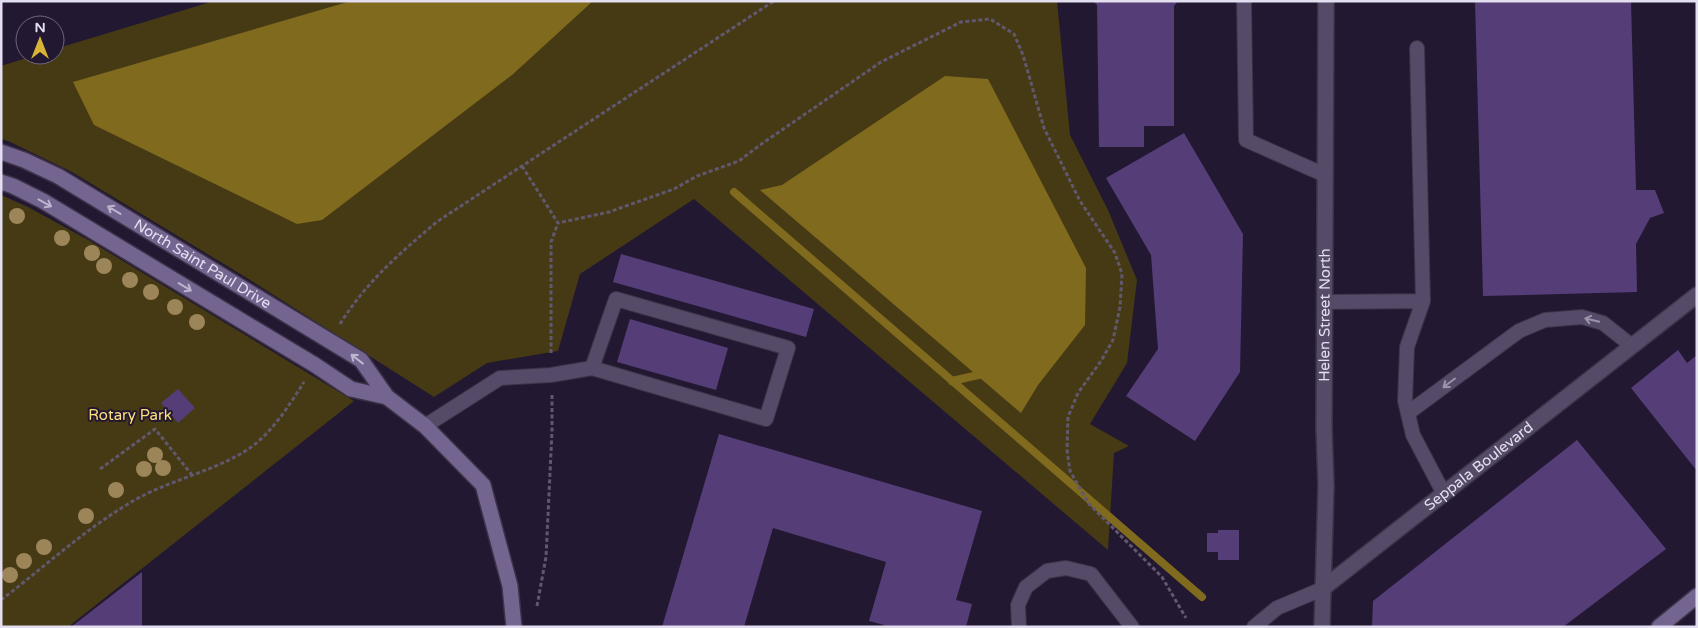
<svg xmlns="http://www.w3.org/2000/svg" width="1698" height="628" font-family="'Varela Round',sans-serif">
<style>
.green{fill:#463a14}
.water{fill:#806a1e}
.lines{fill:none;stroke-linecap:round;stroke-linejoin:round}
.stream{stroke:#806a1e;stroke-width:8}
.building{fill:#553d77}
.lane-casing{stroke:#3c3348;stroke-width:16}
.street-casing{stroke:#3c3348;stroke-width:18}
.secondary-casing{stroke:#3c3348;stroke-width:18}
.path{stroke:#61586f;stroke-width:3;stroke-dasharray:4 2.5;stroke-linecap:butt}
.lane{stroke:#554a67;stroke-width:14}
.street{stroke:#554a67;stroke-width:15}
.secondary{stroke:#746490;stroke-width:15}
.tree{fill:#9c8559}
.oneway{stroke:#bdb4ce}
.oneway2{stroke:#9c94ac}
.labels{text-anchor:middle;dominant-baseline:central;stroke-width:4;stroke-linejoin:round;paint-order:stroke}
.street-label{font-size:15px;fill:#e4dff0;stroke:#221831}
.park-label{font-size:15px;fill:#ffdf7a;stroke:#221831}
</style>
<rect width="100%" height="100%" fill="#221831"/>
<path class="green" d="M214 1H1057L1070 135 1108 210 1137 280 1127 363 1090 424 1129 446 1114 453 1108 550 694 199 580 274 558 351 487 363 434 397 247 278 72 172 8 141 1 139V66L36 55H55V49Z
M1 195 28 207 90 241 354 401 68 627H1Z"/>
<path class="water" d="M351 1H593L512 75 322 220 297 224 94 125 73 82Z
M945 76 988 79 1086 268 1085 325 1038 385 1021 413 760 190 782 185Z"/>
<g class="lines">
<path class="stream" d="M734 192 1202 597
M952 381 987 373"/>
</g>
<path class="building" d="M1093 1H1178L1174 6V126H1144V147H1099L1097 5Z
M1475 1H1631L1636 190H1655L1664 213 1650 218 1636 244 1637 292 1483 296Z
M1184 133 1243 234 1240 372 1195 441 1126 396 1158 349 1151 255 1106 178Z
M621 254 814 309 806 337 613 282Z
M630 319 728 348 716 390 617 362Z
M1678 350 1687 363 1697 355V471L1631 388Z
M178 389 195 408 178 423 161 403Z
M719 434 982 511 956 600 972 604 966 627H883L884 625 869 621 886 562 773 528 744 627H662Z
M1577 440 1666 549 1563 627H1372L1373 601Z
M1218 530H1239V560H1218V552H1207V533H1218Z
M142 572V627H71Z"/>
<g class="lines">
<defs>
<path id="lane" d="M1244 1 1246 140 1325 175
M1417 48 1423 301 1407 347 1405 401 1413 435 1444 494
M1325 302 1423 301
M1408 413 1519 331 1545 320 1582 317 1603 323 1632 346
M425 426 500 378 551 375 592 368 766 419 788 348 616 299 592 368
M1019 627 1018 605 1026 587 1047 571 1066 568 1091 574 1132 627
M1254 627 1277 608 1322 589"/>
<g id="street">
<path id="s1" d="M1322 589 1697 295"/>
<path id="s2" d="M1322 627 1326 486 1324 428 1326 1"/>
</g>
<g id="secondary">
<path id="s3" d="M1 152 24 160 58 176 361 360 387 397 425 426 483 485 510 586 514 627"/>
<path d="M1 182 13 186 43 201 315 365 351 389 387 397"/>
<path d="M1659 627 1697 596"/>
</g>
</defs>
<use href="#lane" class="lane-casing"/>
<use href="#street" class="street-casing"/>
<use href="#secondary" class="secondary-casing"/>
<path class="path" d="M522 166 558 223 609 212 674 189 697 176 739 161 760 145 881 62 961 22 990 19 1014 34 1023 55 1044 128 1080 201 1115 253 1122 274 1120 307 1113 340 1101 361 1078 393 1068 417 1067 450 1070 471 1089 504 1162 577 1186 618
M340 324C366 282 401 252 438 221L774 1
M551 353V242L558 223
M100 469 155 429 192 475
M1 600C43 568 83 531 128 504 163 482 206 474 242 453 269 438 288 407 304 382
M537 606 546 557 552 431V395"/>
<use href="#lane" class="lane"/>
<use href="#street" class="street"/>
<use href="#secondary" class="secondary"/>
</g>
<g class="tree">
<circle cx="17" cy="216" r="8"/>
<circle cx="62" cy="238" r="8"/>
<circle cx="92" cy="253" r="8"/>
<circle cx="104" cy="266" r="8"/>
<circle cx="130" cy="280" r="8"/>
<circle cx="151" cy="292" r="8"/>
<circle cx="175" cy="307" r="8"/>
<circle cx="197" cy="322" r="8"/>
<circle cx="155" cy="455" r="8"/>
<circle cx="163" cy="468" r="8"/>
<circle cx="144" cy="469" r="8"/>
<circle cx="116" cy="490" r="8"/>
<circle cx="86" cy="516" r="8"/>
<circle cx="44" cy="547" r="8"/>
<circle cx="24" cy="561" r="8"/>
<circle cx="10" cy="575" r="8"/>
</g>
<defs><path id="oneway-shaft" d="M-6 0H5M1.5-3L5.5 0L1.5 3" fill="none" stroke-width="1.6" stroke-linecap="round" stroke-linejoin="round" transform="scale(1.25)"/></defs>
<g class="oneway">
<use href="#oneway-shaft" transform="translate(45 203) rotate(29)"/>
<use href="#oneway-shaft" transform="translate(114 210) rotate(-149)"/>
<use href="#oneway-shaft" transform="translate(185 287) rotate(31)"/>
<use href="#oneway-shaft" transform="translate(357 359) rotate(-142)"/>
</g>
<g class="oneway2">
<use href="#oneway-shaft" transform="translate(1592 320) rotate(-166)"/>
<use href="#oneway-shaft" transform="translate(1449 383) rotate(143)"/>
</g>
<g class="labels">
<g class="street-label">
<text stroke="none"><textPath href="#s3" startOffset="231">North Saint Paul Drive</textPath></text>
<text stroke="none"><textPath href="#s2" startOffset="312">Helen Street North</textPath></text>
<text stroke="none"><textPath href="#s1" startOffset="199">Seppala Boulevard</textPath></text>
</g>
<g class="park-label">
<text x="130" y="415">Rotary Park</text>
</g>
</g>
<rect width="1698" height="628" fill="none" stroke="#e4dff0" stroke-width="5"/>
<g transform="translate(40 40)"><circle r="24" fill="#221831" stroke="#70687d"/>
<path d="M0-4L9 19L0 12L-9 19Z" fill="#d8b434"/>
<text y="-8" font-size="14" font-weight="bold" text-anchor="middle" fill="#e4dff0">N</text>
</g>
</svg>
